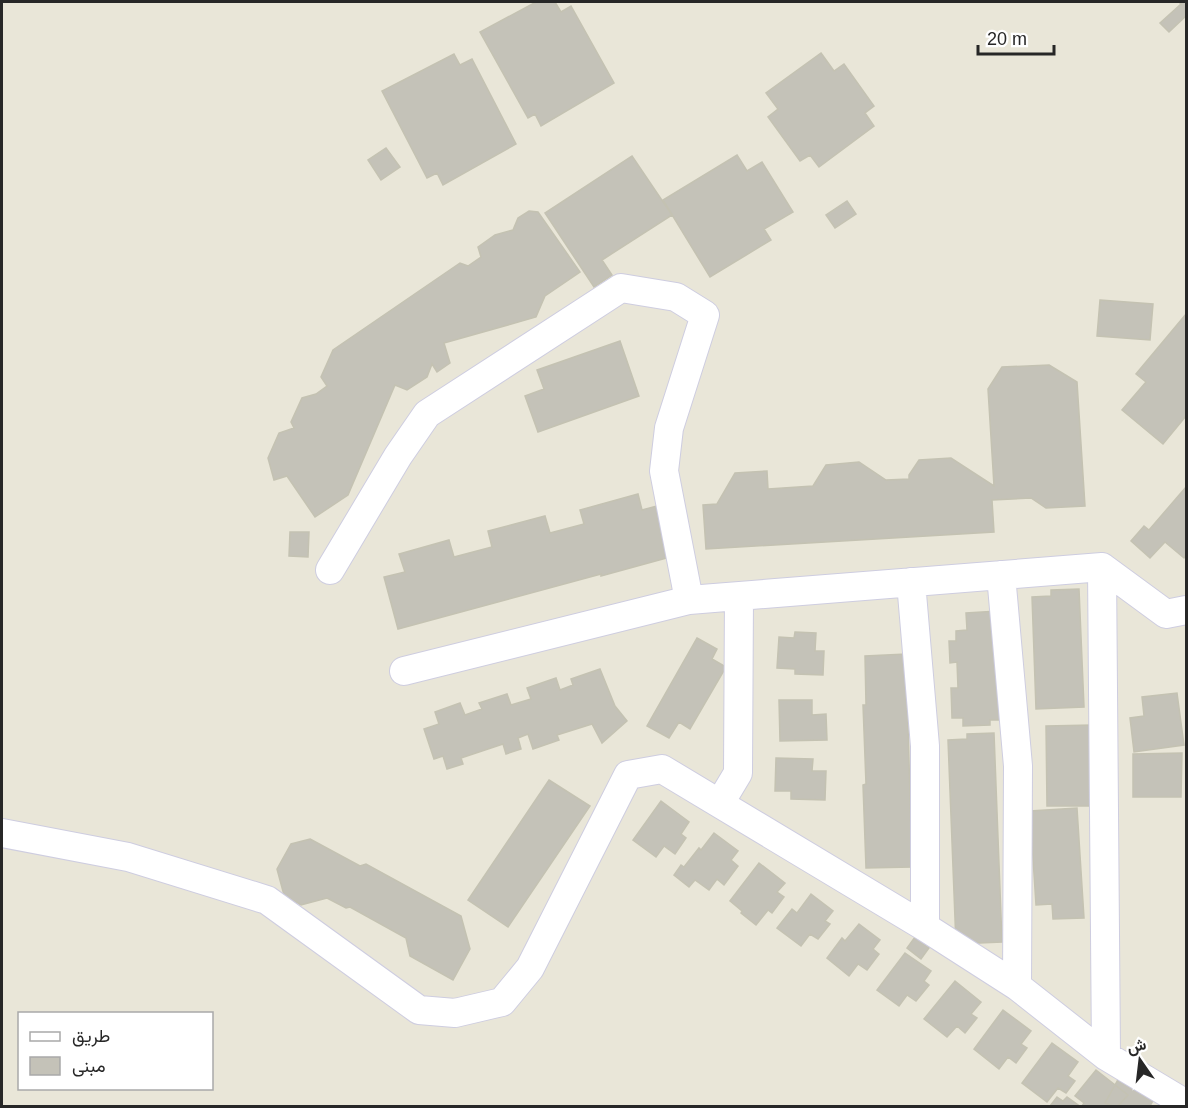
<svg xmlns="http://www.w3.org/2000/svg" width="1188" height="1108" font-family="Arial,Vazirmatn,sans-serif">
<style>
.building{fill:#c4c2b8;stroke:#c4c2b2;stroke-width:1.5}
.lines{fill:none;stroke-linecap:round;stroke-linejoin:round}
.minor-casing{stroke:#cecde0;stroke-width:30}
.minor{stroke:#fff;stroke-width:28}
</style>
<rect width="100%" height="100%" fill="#e9e6d8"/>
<path class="building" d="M536 2H555L561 12 571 6 614 83 541 126 535 114 528 118 480 32Z
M1179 2H1186V16L1169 32 1160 23 1181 4Z
M821 53 834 71 844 64 874 106 865 113 874 126 819 167 810 155 800 161 768 117 778 109 766 93Z
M454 54 460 65 472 59 516 144 443 185 437 173 427 178 382 91Z
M386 148 400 167 381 180 368 160Z
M737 155 747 171 762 162 793 212 764 229 771 240 710 277 663 200Z
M632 156 672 215 602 260 612 275 594 287 545 213Z
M847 201 856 214 835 228 826 215Z
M529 211 538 212 580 272 545 296 536 317 444 343 450 363 437 372 432 364 427 377 407 390 395 385 348 495 315 517 287 476 274 480 268 458 279 433 294 428 291 422 302 398 316 394 327 386 321 377 333 350 460 263 468 266 481 257 478 247 495 235 513 230 518 218Z
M1100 300 1153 304 1150 340 1097 336Z
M1186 314V416L1163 444 1122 410 1146 382 1136 374Z
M620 341 639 396 538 432 525 396 544 389 537 370Z
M1049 365 1077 382 1085 506 1046 508 1031 498 992 500 994 532 706 549 703 505 717 504 735 473 767 471 768 489 813 486 826 465 859 462 886 480 909 479V475L919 460 951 458 994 486 988 389 1002 367Z
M1186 487V555L1184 558 1165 542 1150 558 1131 541 1144 526 1149 530Z
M638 494 642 510 661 505 674 556 601 576V574L398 629 384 577 405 572 399 554 449 540 454 557 492 547 488 531 545 516 550 533 584 524 580 510Z
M290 532H309L308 557 289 556Z
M1079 589 1084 707 1036 709 1032 597 1051 596V590Z
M998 611 1002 720H990V725L963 726V718H952L951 688H958L957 662 950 663 949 641H956V631L967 630 966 613Z
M795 632 816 633 815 651H824L823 675 795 674V669L777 668 779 637 794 638Z
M697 638 717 649 712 659 726 667 690 729 679 722 669 738 647 726Z
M906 654 912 867 866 868 863 785 866 784 863 705H866L865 656Z
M600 669 615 706 627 721 602 743 592 724 557 735 559 740 533 749 528 734 518 738 521 749 506 754 503 744 461 758 463 764 447 769 443 756 434 759 424 729 439 724 435 712 460 703 465 715 482 709 479 703 507 694 511 705 531 699 527 688 556 678 560 690 573 685 571 679Z
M1177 693 1184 745 1134 752 1130 718 1144 716 1142 697Z
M779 700H812V715L826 714 827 740 780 741Z
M1092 725 1093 806H1047L1046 726Z
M994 733 1002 942 956 944 948 740 967 739V734Z
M1182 753 1181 797H1133V754Z
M776 758 813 759 812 771H826L825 800 791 799V791H775Z
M549 780 590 806 508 927 468 900Z
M661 801 689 822 681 834 686 838 675 854 664 846 656 857 633 840Z
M1077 808 1084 918 1053 919 1052 904 1036 905 1030 811Z
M714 833 738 851 731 860 738 866 724 885 717 879 709 890 695 880 689 887 674 875 681 865 684 867 699 848 701 850Z
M310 839 360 866 366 864 461 916 470 949 453 980 410 956 406 938 350 907 346 908 327 898 301 905 284 895 277 869 291 844Z
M759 863 785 883 777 892 784 897 772 913 768 910 756 925 741 913 742 911 730 901Z
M811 894 833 911 825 921 830 924 818 939 810 934 801 946 777 928 792 909 797 913Z
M859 924 880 940 873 949 879 954 867 970 858 964 849 976 827 958 842 938 845 941Z
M915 937 929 948 921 959 907 948Z
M905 953 931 971 924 981 929 985 916 1001 907 995 899 1006 877 990Z
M955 981 981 1002 971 1014 977 1018 965 1033 957 1026 947 1037 924 1019Z
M1003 1010 1031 1031 1021 1044 1027 1048 1016 1063 1008 1057 999 1069 974 1049Z
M1052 1043 1078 1062 1068 1076 1075 1081 1066 1093 1058 1088 1047 1102 1022 1083Z
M1129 1060 1165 1079 1150 1106H1112L1105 1103Z
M1096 1070 1128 1095 1118 1106H1082L1084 1103 1075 1096Z
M1057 1097 1063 1101 1067 1097 1078 1105 1076 1106H1050Z"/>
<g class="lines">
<defs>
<path id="minor" d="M1102 567 1166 614 1186 610
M330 570 398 456 427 414 621 288 676 297 705 315 669 428 664 471 689 600
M1001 575 1018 766 1017 986
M911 582 925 746V927
M404 671 689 600 1102 567 1106 1056
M720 803 738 773 739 596
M2 833 128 857 267 900 419 1010 455 1013 502 1002 530 968 628 775 662 769 925 927 1017 986 1106 1056 1186 1104"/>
</defs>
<use href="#minor" class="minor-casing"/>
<use href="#minor" class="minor"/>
</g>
<rect width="1188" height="1108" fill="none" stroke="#272727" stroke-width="6"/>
<rect x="18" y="1012" width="195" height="78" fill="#ffffff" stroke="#a9a9a9" stroke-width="1.5"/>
<rect x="30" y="1032" width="30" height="9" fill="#ffffff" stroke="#a9a9a9" stroke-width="1.5"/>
<text x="72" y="1042" font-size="18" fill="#272727">طريق</text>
<rect x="30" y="1057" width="30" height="18" fill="#c4c2b8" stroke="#a9a9a9" stroke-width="1.5"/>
<text x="72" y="1072" font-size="18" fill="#272727">مبنى</text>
<g transform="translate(1140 1060) rotate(346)" stroke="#ffffff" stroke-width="4.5" paint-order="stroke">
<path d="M0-4.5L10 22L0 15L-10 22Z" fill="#272727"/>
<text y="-9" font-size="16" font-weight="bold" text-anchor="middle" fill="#272727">ش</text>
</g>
<path d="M978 45v9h76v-9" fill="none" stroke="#272727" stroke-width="3"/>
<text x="987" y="45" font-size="18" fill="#272727" stroke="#ffffff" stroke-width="4.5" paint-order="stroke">20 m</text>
</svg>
